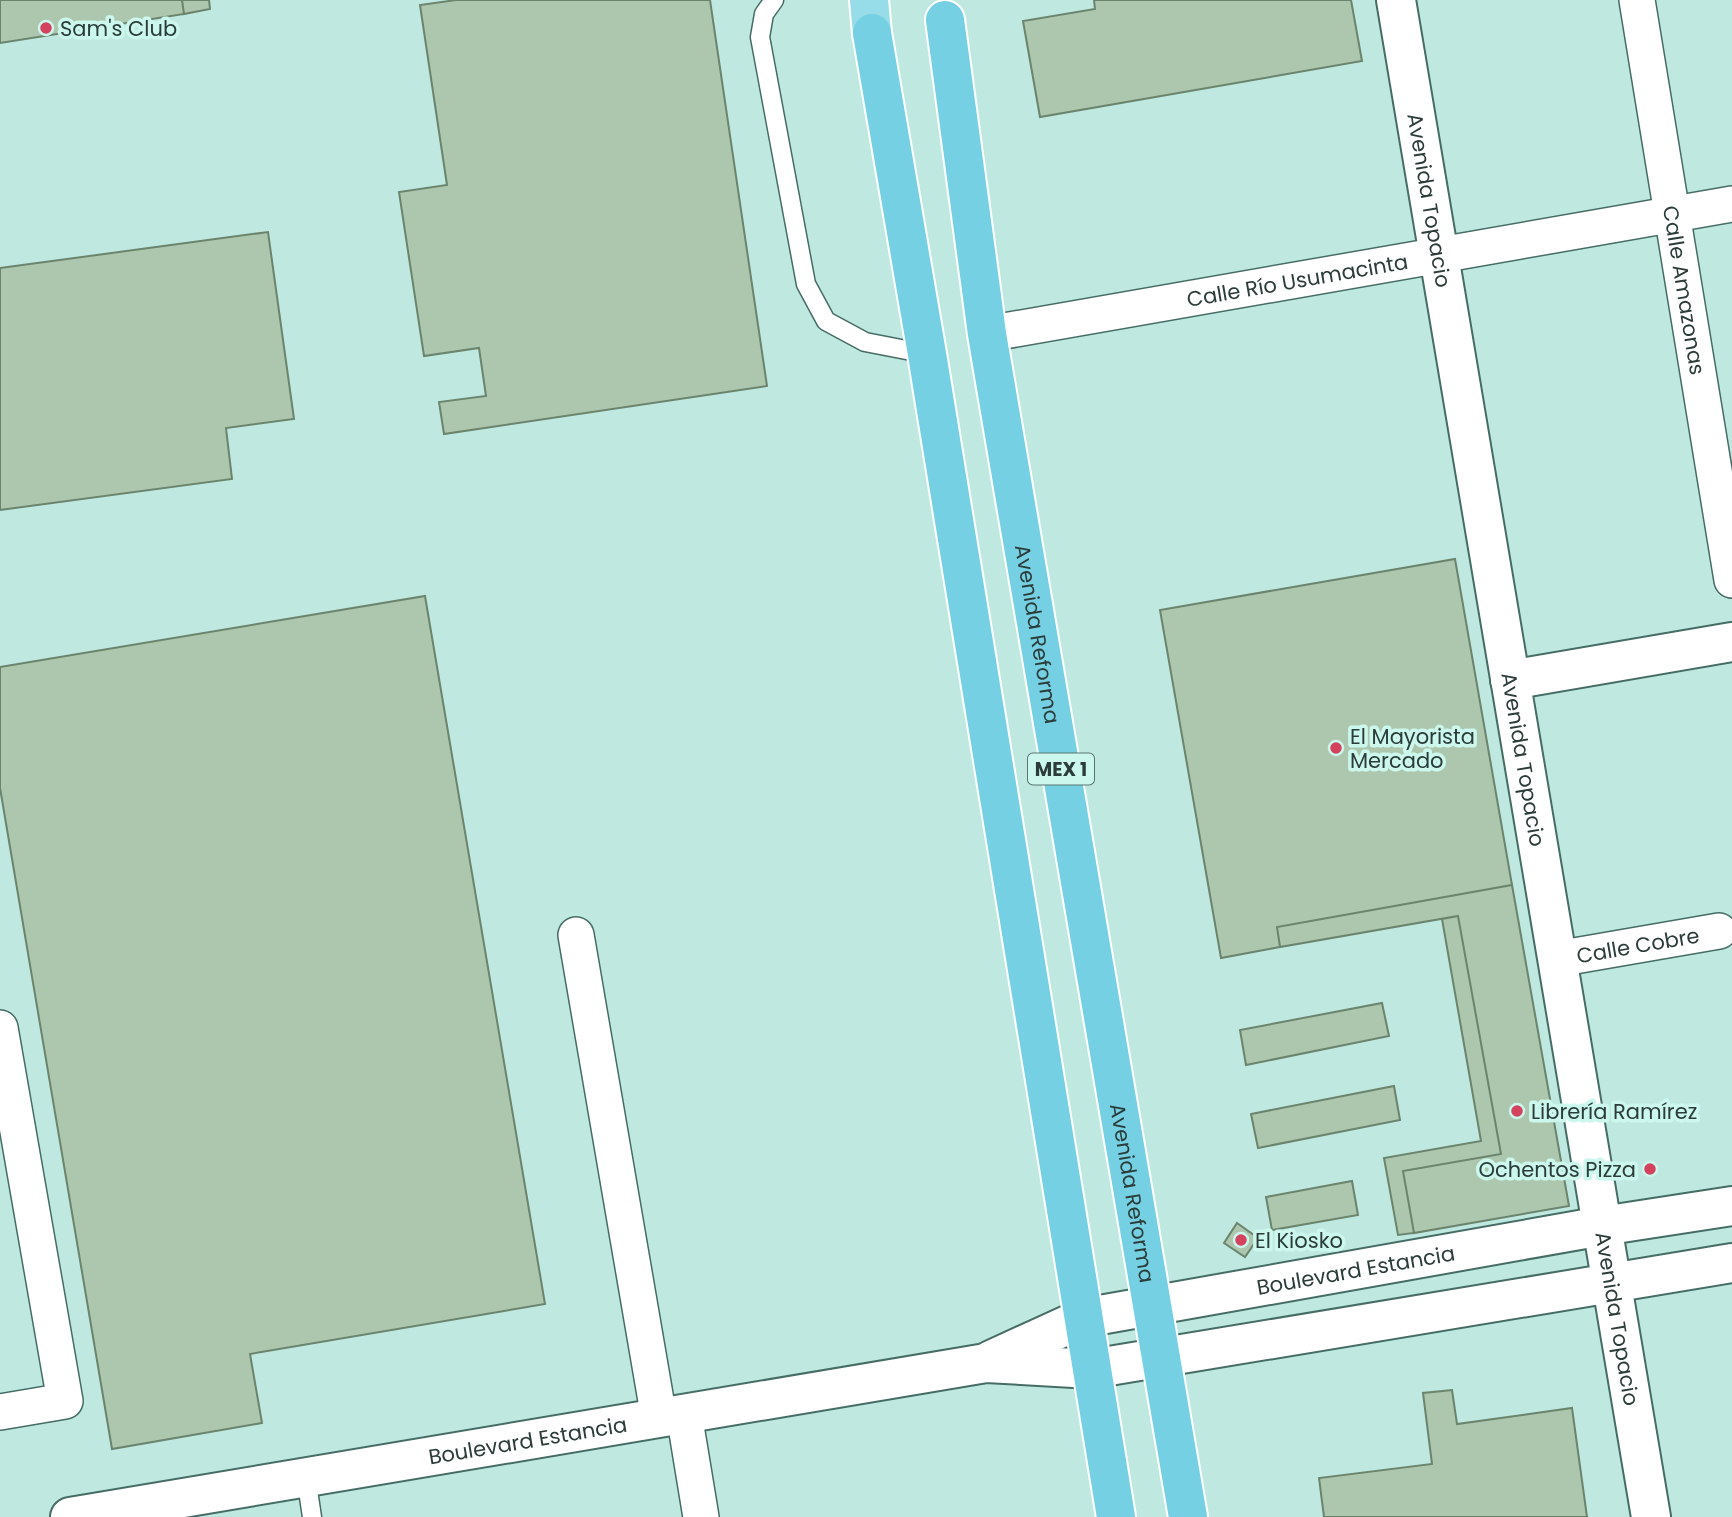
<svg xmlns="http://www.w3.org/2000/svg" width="1732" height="1517" font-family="Poppins,sans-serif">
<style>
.building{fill:#acc7ae;stroke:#6b846d;stroke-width:2}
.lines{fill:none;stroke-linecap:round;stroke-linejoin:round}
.service-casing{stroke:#466d65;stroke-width:21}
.minor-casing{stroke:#466d65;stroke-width:38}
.tertiary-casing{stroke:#466d65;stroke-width:42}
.secondary-casing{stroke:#466d65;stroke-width:42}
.primary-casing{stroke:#fff;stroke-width:42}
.trunk-casing{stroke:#fff;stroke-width:42}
.service{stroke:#fff;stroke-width:18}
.minor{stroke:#fff;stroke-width:35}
.tertiary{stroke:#fff;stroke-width:38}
.secondary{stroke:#fff;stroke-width:38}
.primary{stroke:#97dce9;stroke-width:38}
.trunk{stroke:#74d0e2;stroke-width:38}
.poi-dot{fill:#d3435e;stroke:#ccf7ed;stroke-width:2.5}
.labels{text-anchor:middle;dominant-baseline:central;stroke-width:7;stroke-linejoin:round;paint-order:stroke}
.shield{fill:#ccf7ed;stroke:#5b746f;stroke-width:2}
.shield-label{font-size:19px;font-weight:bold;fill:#2b3c39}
.poi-label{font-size:21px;fill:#2b3c39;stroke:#ccf7ed;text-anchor:start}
.street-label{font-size:21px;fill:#2b3c39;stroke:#ccf7ed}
</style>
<rect width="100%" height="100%" fill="#bfe9e0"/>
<path class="building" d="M0 0H182L184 14 0 43Z
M182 0H209L210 9 184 14Z
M456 0H710L767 386 444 434 439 402 486 396 479 348 424 356 399 192 447 185 420 5Z
M1094 0H1351L1362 61 1040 117 1023 21 1095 9Z
M268 232 294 419 226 428 232 479 0 510V268Z
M1455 559 1512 885 1277 927 1280 947 1221 958 1160 610Z
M425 596 545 1304 250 1354 262 1423 112 1449 0 788V667Z
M1512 885 1569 1206 1414 1233 1403 1171 1501 1154 1458 916 1280 947 1277 927Z
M1458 916 1501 1154 1403 1171 1414 1233 1398 1235 1384 1158 1481 1141 1442 919Z
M1382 1003 1389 1036 1246 1065 1240 1030Z
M1394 1086 1400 1120 1258 1148 1251 1114Z
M1352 1181 1358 1215 1272 1230 1266 1197Z
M1237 1223 1258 1238 1245 1257 1224 1243Z
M1452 1390 1457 1424 1572 1408 1587 1517H1324L1319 1478 1432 1464 1423 1393Z"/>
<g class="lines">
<defs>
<path id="service" d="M774 0 764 14 760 37 806 284 826 321 865 342 927 354
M306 1477 312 1517"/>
<g id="minor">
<path id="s1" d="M1637 0 1732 580"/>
<path id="s2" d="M987 334 1732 204"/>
<path d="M576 935 659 1418"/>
<path id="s3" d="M1557 959 1719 931"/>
<path d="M0 1028 65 1401 0 1412"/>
<path d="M684 1414 701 1517"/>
</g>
<g id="tertiary">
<path id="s4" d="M1396 0 1651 1517"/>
<path d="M1510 680 1732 642"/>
</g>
<g id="secondary">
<path id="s5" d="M991 1360 1083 1318 1602 1226 1732 1206"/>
<path id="s6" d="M70 1517 986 1363 1091 1369 1732 1263"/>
</g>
<path id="primary" d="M869 0 872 33"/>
<g id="trunk">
<path id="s7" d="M945 20 987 334 1188 1517"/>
<path d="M872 33 927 354 1116 1517"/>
</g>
</defs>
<use href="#service" class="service-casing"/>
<use href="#minor" class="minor-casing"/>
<use href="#tertiary" class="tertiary-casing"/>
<use href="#secondary" class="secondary-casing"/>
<use href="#primary" class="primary-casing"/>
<use href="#trunk" class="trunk-casing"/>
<use href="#service" class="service"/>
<use href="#minor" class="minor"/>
<use href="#tertiary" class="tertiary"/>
<use href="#secondary" class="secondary"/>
<use href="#primary" class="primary"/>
<use href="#trunk" class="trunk"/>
</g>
<g class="poi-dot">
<circle cx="46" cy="28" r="7"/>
<circle cx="1336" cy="748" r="7"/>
<circle cx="1517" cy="1111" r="7"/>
<circle cx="1650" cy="1169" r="7"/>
<circle cx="1241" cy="1240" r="7"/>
</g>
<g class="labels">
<rect class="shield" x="1028" y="753.5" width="66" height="31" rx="5"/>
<g class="shield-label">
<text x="1061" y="769">MEX 1</text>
</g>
<g class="poi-label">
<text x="60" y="28">Sam's Club</text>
<text x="1350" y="736">El Mayorista<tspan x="1350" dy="24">Mercado</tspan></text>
<text x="1531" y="1111">Librería Ramírez</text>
<text x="1636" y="1169" text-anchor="end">Ochentos Pizza</text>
<text x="1255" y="1240">El Kiosko</text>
</g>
<g class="street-label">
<text stroke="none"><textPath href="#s4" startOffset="203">Avenida Topacio</textPath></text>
<text stroke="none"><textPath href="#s2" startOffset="315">Calle Río Usumacinta</textPath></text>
<text stroke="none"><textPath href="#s1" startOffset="294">Calle Amazonas</textPath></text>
<text stroke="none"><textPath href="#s7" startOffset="621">Avenida Reforma</textPath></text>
<text stroke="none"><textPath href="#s4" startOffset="770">Avenida Topacio</textPath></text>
<text stroke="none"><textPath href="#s3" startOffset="82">Calle Cobre</textPath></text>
<text stroke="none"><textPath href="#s7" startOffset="1188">Avenida Reforma</textPath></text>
<text stroke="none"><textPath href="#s5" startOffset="378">Boulevard Estancia</textPath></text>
<text stroke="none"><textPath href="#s4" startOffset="1337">Avenida Topacio</textPath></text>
<text stroke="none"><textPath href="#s6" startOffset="464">Boulevard Estancia</textPath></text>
</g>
</g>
</svg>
